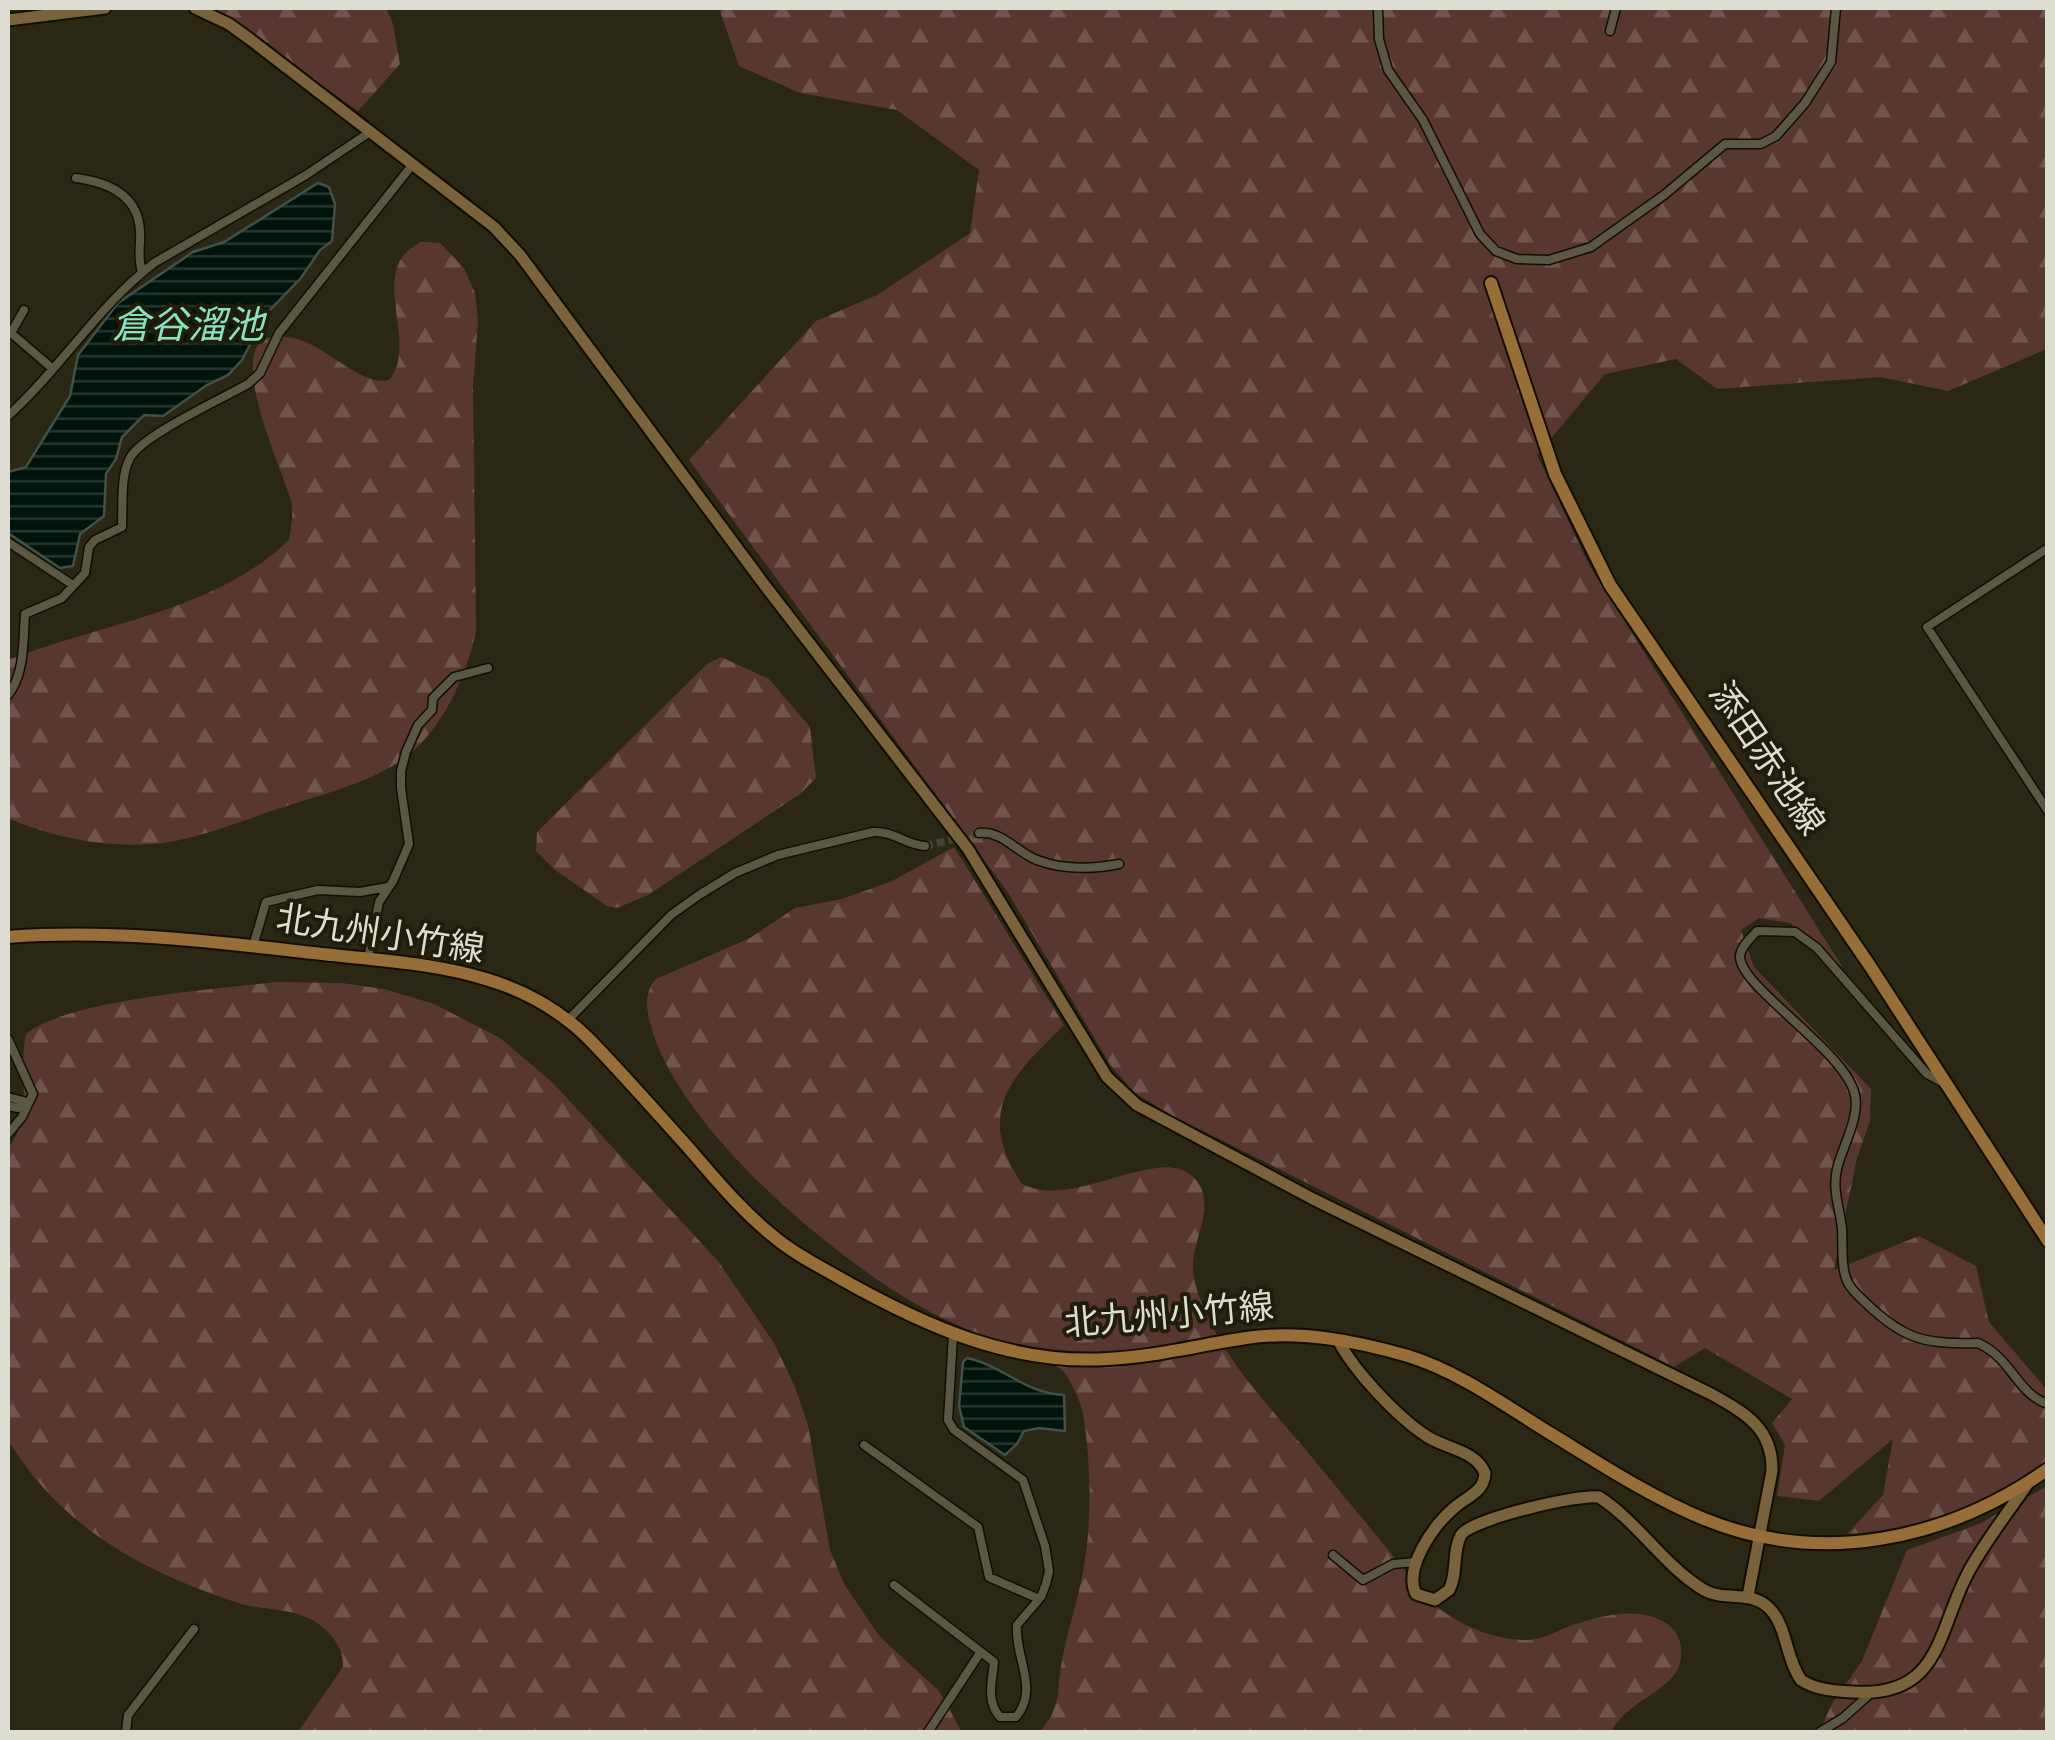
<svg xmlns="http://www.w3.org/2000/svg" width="2055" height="1740" font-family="'Alegreya Sans','Noto Sans JP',sans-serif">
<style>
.forest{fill:url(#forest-firs)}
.water{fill:url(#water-rules);stroke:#435047;stroke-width:2.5}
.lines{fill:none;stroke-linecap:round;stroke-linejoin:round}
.street-tunnel{stroke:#454230;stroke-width:8;stroke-dasharray:8 4;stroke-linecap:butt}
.street-casing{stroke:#120f01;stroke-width:11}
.secondary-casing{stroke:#120f01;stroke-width:15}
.primary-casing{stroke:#120f01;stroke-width:16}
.street{stroke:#5a5742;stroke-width:8}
.secondary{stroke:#79633d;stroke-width:11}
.primary{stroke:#976e38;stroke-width:12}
.labels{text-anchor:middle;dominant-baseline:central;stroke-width:8;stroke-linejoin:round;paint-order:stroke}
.street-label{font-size:35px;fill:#deddd1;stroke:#201d0b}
.water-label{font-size:38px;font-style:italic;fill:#89e2c1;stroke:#201d0b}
</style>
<defs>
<pattern id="forest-firs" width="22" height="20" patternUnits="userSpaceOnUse" patternTransform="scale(2.5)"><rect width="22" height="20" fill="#583730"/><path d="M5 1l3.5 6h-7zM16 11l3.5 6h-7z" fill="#70544d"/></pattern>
<pattern id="water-rules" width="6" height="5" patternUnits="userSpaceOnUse" patternTransform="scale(2.5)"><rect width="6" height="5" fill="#00140c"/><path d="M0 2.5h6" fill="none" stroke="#25362e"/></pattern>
</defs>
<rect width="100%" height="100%" fill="#2a2714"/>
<path class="forest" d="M212 8H386L393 24 400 64 358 111Z
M719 8H2047V349L1948 391 1880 377 1717 389 1676 359 1605 374 1537 455 1589 565 1843 968 1790 923 1759 918 1741 930 1754 967 1871 1089 1870 1121 1857 1158 1834 1270 1919 1236 1976 1266 1989 1322 2047 1390V1461C1988 1503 1919 1530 1847 1534L1883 1495 1893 1439 1819 1501 1777 1496 1785 1445 1772 1423 1792 1399 1705 1348 1674 1367 1173 1116 1136 1094 1111 1066 1007 891 689 460 816 321 877 295 970 233 979 170 897 110 800 93 739 66Z
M421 242 440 243 464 268 475 293 478 320 473 387 476 631C467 675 442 730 406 757 373 781 331 792 293 804 254 816 215 833 175 841 122 851 59 840 10 819L8 660C102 623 214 612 289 540 291 527 294 514 291 501 283 471 231 362 263 340 268 336 280 336 286 337 320 338 360 388 389 380 421 343 364 269 421 242Z
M721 657 769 679 810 727 816 778 800 794 648 895 617 908 607 906 555 870 536 851 537 832 707 664Z
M954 847 1064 1025C1013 1076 974 1109 1021 1183 1068 1212 1155 1146 1191 1175 1219 1199 1195 1234 1193 1262 1192 1280 1199 1297 1206 1313 1228 1363 1265 1402 1300 1443 1344 1496 1388 1549 1431 1603 1459 1624 1487 1638 1523 1640 1539 1641 1553 1633 1567 1627 1598 1616 1644 1603 1671 1627 1681 1637 1683 1649 1680 1663 1672 1692 1628 1699 1611 1732H1040L1052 1715 1058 1696C1059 1657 1074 1616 1082 1577 1090 1537 1091 1496 1088 1456 1086 1433 1085 1410 1074 1389 1071 1383 1067 1375 1062 1370 1047 1358 1024 1352 1007 1345 978 1334 950 1323 923 1308 833 1258 688 1135 654 1036 648 1017 641 995 656 979L750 938 795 908 842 899 890 882Z
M276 982 342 983 384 989 434 1004 500 1038 552 1082 718 1261 774 1343 795 1387 808 1425 830 1550 844 1584 880 1637 939 1691 962 1732H298L343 1667C344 1648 332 1634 317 1623 294 1607 261 1611 235 1602 140 1570 61 1527 8 1440V1148C35 1115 17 1074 26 1034 68 999 218 989 276 982Z
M2047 1486V1732H1819L1833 1702 1862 1661 1907 1550 1979 1524Z"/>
<path class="water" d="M318 183 329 187 335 204 332 241 320 250 301 278 266 314 242 360 228 375 207 385 163 416 144 415 122 437 116 459 106 474 104 516 80 534 73 566 60 568 8 533V472L26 467 70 396 78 355 118 303 193 252 224 242Z
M967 1358C1002 1365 1026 1394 1064 1395L1065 1431 1039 1428 1024 1431 1017 1444 1005 1455 964 1427 959 1406 963 1362Z"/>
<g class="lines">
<path class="street-tunnel" d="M925 846 979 833"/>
<defs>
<path id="street" d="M1378 10 1379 39 1388 70 1423 120 1480 234 1496 251 1517 259 1549 260 1591 247 1664 195 1725 144H1761L1776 136 1805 103 1831 62 1836 8
M1610 31 1616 8
M76 178C107 182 138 194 140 231 141 247 137 256 142 272
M24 310 11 333 53 369
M8 416C61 368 97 307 154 263L306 175 370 132
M8 542 73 585
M2048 548 1927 627 2048 811
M8 695C25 674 23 641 25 614L62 598 85 573 89 547 95 540 122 527C123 507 120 476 130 458 141 436 223 398 248 384L260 373 279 333 413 164
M979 833C1003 831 1016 852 1037 860 1063 870 1093 869 1119 864
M253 946 266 902 318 890 360 892 388 887
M368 959 379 902 393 881 409 844 401 788V771L406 752 418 725 432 710 433 698 454 677 488 668
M569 1019 671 915 699 895 735 873 778 855 873 832C894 831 906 845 925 846
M8 1039 33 1094 22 1117 8 1134
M1940 1081 1927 1074 1817 948 1795 932 1757 931C1751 938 1741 946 1740 956 1739 987 1846 1051 1855 1095 1860 1118 1842 1147 1837 1169 1832 1190 1840 1209 1842 1229 1843 1244 1841 1261 1845 1275 1848 1288 1859 1296 1868 1305 1906 1341 1927 1344 1978 1343 2013 1359 2016 1393 2048 1404
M8 1097 27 1102
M8 1106 18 1108 27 1102
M864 1445 978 1527 989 1577 1039 1599
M1333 1555 1363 1580 1393 1564 1416 1562
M894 1585 994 1662C992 1682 986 1701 1000 1717H1016C1040 1688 1014 1657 1017 1625L1041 1597 1046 1584 1049 1571 1045 1546 1023 1480 954 1430 948 1420 953 1335
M126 1732 128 1715 194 1629
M928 1732 980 1653
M1820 1732 1843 1718 1871 1693"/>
<path id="secondary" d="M195 8 229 24 251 40 494 227 520 255 763 583 968 849 1107 1077 1137 1105 1313 1199 1711 1394C1745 1413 1773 1428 1772 1471L1748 1596
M8 20 105 8
M1338 1340C1354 1371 1398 1418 1428 1437 1447 1449 1475 1450 1485 1473 1484 1493 1467 1496 1454 1508 1434 1525 1403 1568 1416 1594L1435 1600 1449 1590C1458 1574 1452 1551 1461 1535 1472 1519 1578 1494 1599 1497 1638 1522 1664 1566 1704 1590 1725 1602 1751 1589 1770 1609 1787 1627 1786 1659 1801 1680 1816 1690 1834 1691 1853 1692 1942 1698 1937 1630 1969 1571 1986 1540 2009 1511 2029 1482"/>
<path id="primary" d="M1491 283 1555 474 1610 585 1870 966 2048 1241
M8 937C114 929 216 942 322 954 377 960 436 963 489 980 525 991 560 1011 587 1037 624 1075 658 1114 693 1153 718 1182 743 1212 773 1236 794 1254 819 1266 843 1280 925 1326 1011 1365 1107 1359 1154 1357 1199 1345 1246 1338 1300 1330 1356 1341 1408 1356 1460 1372 1507 1407 1553 1435 1602 1465 1651 1497 1704 1519 1821 1567 1947 1540 2048 1469"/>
</defs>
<use href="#street" class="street-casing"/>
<use href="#secondary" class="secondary-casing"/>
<use href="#primary" class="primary-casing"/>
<use href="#street" class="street"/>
<use href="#secondary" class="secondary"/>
<use href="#primary" class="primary"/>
</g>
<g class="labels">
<g class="street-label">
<text transform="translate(1766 759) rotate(56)">添田赤池線</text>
<text transform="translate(380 935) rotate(9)">北九州小竹線</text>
<text transform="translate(1169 1316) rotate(-5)">北九州小竹線</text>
</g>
<g class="water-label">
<text x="188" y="327">倉谷溜池</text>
</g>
</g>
<rect width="2055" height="1740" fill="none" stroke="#deddd1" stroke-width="20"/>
</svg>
